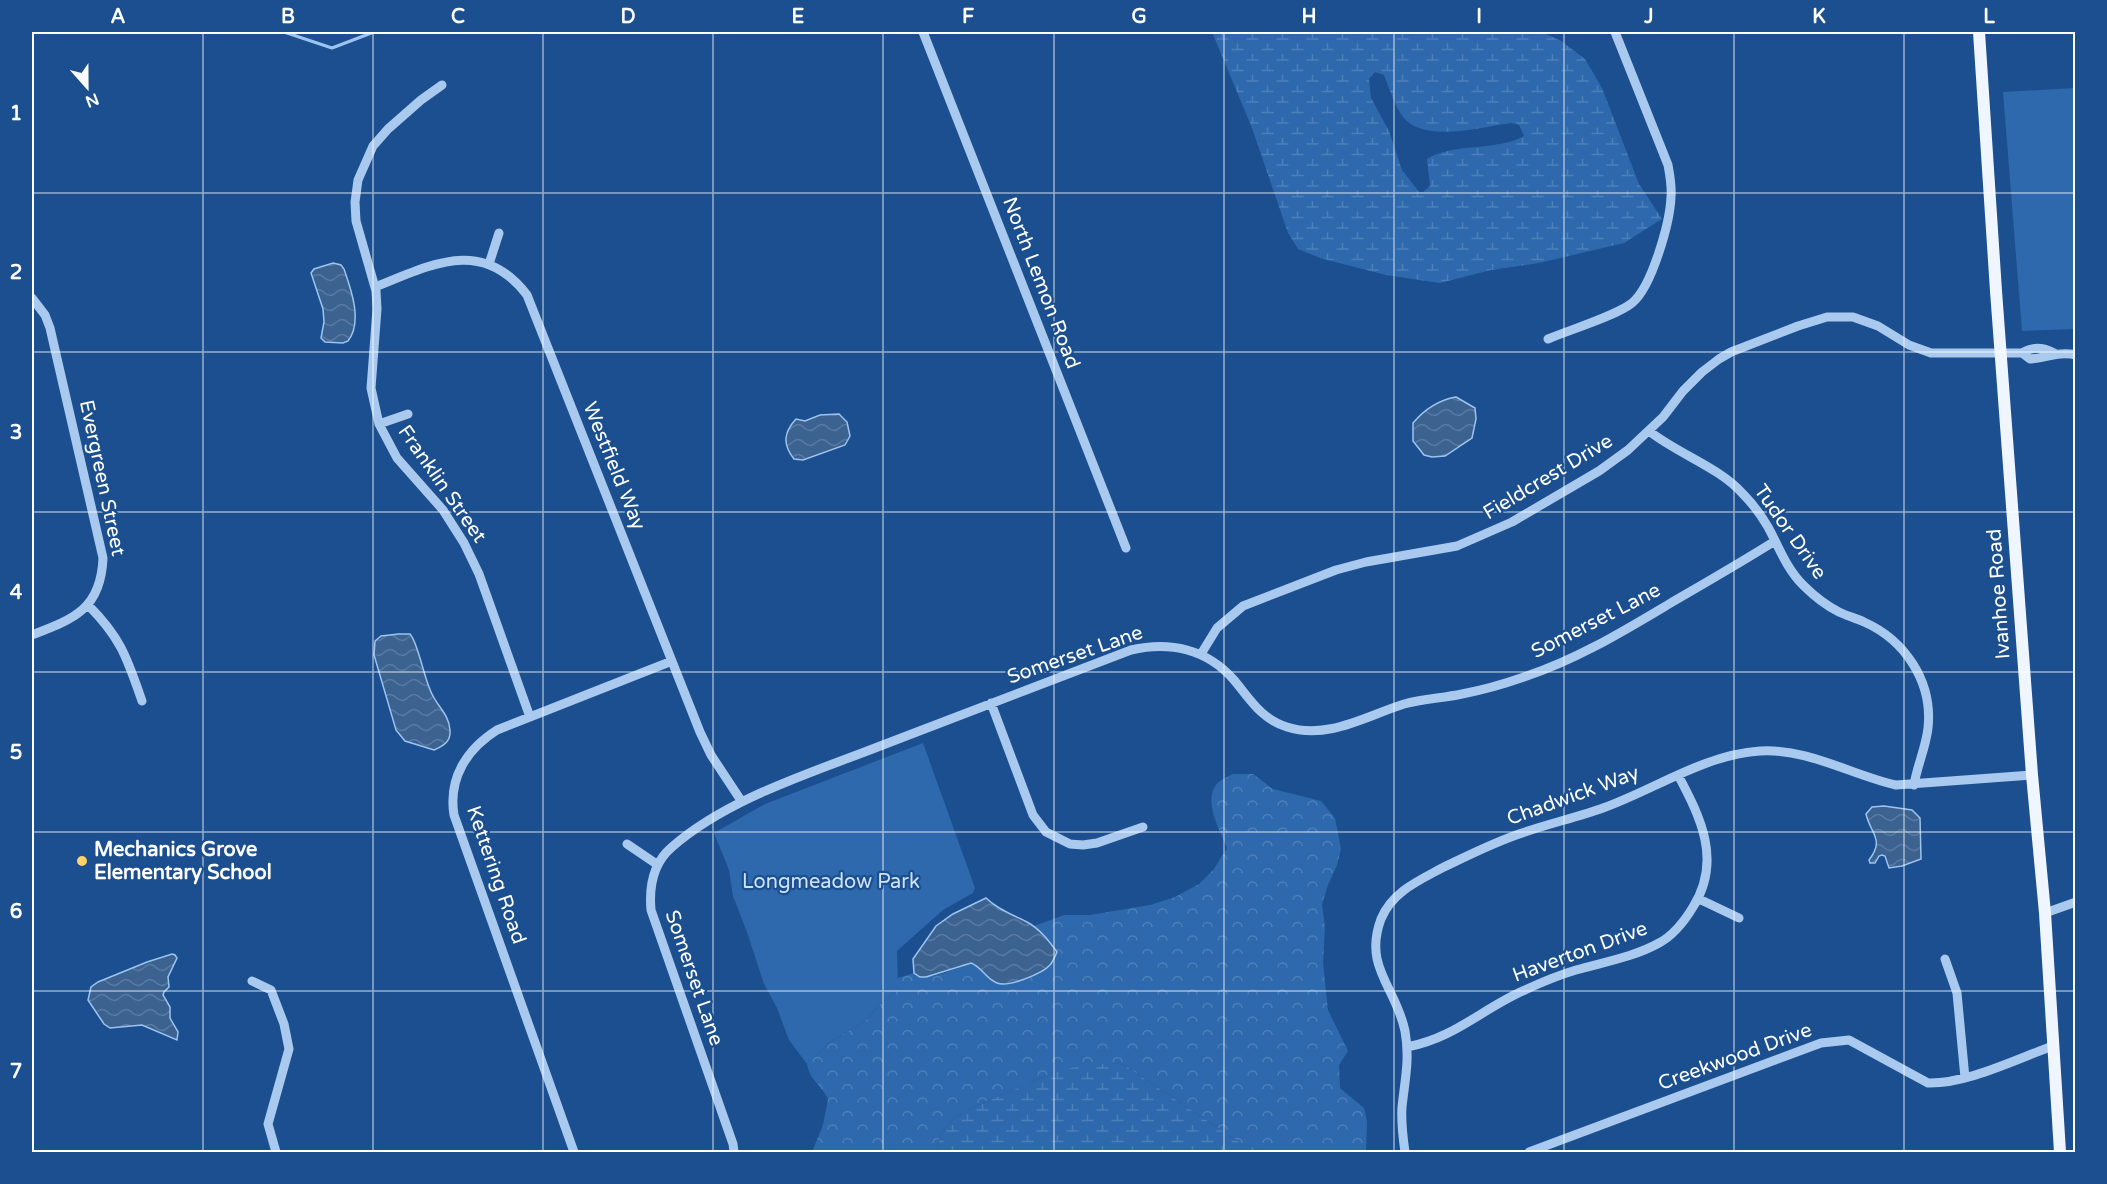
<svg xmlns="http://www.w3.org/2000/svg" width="2107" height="1184" font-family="'Varela Round',sans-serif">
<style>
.forest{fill:url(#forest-crowns)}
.wetland{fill:url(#wetland-marsh);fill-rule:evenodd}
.green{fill:#2e69ad}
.water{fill:url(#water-waves);stroke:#9cc4f0;stroke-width:1.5}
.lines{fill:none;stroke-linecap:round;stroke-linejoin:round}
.stream{stroke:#9cc4f0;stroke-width:3}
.minor{stroke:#a9c9ee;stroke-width:9}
.major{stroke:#f0f6ff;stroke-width:12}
.grid{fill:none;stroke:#fff;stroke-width:1.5;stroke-opacity:0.55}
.poi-dot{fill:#ffd166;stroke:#1b4f8f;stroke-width:2}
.labels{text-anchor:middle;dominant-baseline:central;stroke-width:4.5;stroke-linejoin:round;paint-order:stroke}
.street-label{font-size:20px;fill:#fff;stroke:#1b4f8f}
.poi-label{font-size:20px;font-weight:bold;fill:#fff;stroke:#1b4f8f;text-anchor:start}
.park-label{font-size:20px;fill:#cfe3fa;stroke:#1b4f8f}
.neatline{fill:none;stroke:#fff;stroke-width:2}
.grid-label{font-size:20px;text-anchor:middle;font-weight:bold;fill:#fff}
</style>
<defs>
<pattern id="forest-crowns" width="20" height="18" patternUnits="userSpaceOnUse" patternTransform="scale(1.5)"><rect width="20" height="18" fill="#2e69ad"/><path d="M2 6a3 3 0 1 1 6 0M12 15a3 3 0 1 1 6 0" fill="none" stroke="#4d80b9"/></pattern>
<pattern id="wetland-marsh" width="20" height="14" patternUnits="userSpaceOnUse" patternTransform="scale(1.5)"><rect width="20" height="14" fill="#2e69ad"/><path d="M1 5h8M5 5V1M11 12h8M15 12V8" fill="none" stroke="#4d80b9"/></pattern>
<pattern id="water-waves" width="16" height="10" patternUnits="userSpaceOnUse" patternTransform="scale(1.5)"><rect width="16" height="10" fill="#3c6290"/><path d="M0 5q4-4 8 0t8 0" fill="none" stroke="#597aa1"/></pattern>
</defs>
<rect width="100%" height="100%" fill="#1b4f8f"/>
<path class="forest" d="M1233 774H1253L1273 789 1321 801 1335 818 1341 849 1337 865 1328 885 1322 904 1325 928 1323 963 1328 1010 1348 1051 1339 1065 1340 1088 1364 1108 1367 1121 1366 1152H1268L1242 1144 1121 1063 1053 1073 985 1102 955 1117 940 1135 937 1152H812L823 1125 828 1099C821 1084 810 1081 807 1064L829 1043 867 1019 879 1005 895 992 898 978 914 973C930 983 955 968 971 963 979 966 980 971 985 975 1004 989 1020 980 1040 973L1052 945 1042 933 1034 926 1064 915H1090L1150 905 1175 897 1199 884 1214 869 1227 848C1220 830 1200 797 1220 781 1224 778 1229 776 1233 774Z"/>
<path class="wetland" d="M1212 32H1542L1561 41 1585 59 1602 88 1639 184 1662 219 1624 243 1539 263 1491 270 1440 283 1386 275 1320 258 1298 249 1288 233 1252 128ZM1375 72 1384 75C1389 87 1393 102 1401 114 1421 145 1481 127 1511 123L1519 125 1524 136C1495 152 1455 142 1427 159L1430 186 1423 192H1419L1402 170 1389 131 1371 98 1369 79Z
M1121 1063 1242 1144 1268 1152H937L940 1135 955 1117 985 1102 1053 1073 1083 1065Z"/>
<path class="green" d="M2075 88V329L2022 331 2003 92Z
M923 743 975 888 973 893 943 910 897 951 898 984 895 992 879 1005 867 1019 829 1043 807 1064 789 1040 777 1008 764 984 748 935 733 896 729 870 714 833 765 804Z"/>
<path class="water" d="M333 263 341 265 344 269C351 289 363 322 348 341L343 343 325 342 321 338 324 322 323 309 311 273 314 269Z
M1456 397 1475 408 1476 419 1472 438 1445 456 1432 457 1424 455 1413 441V423C1424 410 1439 400 1456 397Z
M839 414 847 422 850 436 845 445 803 460 794 459C782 444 784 432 796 419L805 421 820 415Z
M399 634H410C419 644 424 681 433 696 439 708 449 715 450 730 451 742 443 746 434 750L405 741 396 730 374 655 375 641 381 636Z
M1884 806 1912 810 1920 818 1921 859 1902 866 1889 868 1885 856 1882 855 1879 856 1875 863H1870L1869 860C1885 839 1871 835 1866 814L1872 807Z
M986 898C997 909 1013 915 1027 922 1040 929 1049 941 1057 952 1055 956 1053 962 1050 965 1043 973 1008 988 997 983 986 979 982 967 971 963L926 977H920L914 973 913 959 936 926 953 914Z
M172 954 175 955 177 958 168 977 169 987 164 992 163 995 170 1007V1018L178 1032 177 1040 142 1025 110 1028 104 1024 88 1000 91 987 98 982 147 962Z"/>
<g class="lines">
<path class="stream" d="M284 32 332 48 374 32"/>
<path class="minor" d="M923 32 1126 548
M442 85 421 100 388 129 373 146 358 180 355 202 356 221 376 291 377 309 371 388 379 424 397 458 443 510 464 543 479 574 530 717
M489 264 499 233
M375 287C431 265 482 236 527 295L700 732 711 755 742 802
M32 298 45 315 50 328 103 558C101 609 74 619 32 635
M1548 339C1569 330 1616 316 1632 303 1652 287 1670 222 1671 197 1672 186 1670 176 1668 165L1615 32
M2022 353 2030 359C2046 358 2059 351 2076 355
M379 424 408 414
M1649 431C1678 454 1719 467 1743 494 1753 504 1761 515 1768 527 1779 547 1786 568 1803 585 1814 596 1825 605 1839 612 1847 616 1856 618 1864 622 1905 640 1933 682 1928 728 1926 747 1917 766 1914 785
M88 605C121 638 127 658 142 701
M1201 654 1217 628 1243 606 1336 570 1366 562 1457 546 1512 522 1599 471 1628 450 1663 417 1683 391 1702 372 1719 359 1731 352 1798 326 1827 317H1853L1878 326 1909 345 1931 353H2022C2033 346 2043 347 2054 353
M991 703 1033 815 1046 832 1070 844 1083 845 1097 843 1143 827
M627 844 658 865
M1699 899 1739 918
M2045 913 2076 902
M1945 959 1957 993 1965 1078
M252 981 271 990 284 1024 289 1049 268 1124 276 1152
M1407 1047C1455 1038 1483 1008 1525 990 1542 982 1559 975 1576 970 1604 962 1634 957 1659 943 1674 935 1684 922 1693 907 1722 861 1701 818 1678 775
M574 1152 454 815C448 778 467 749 497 730L672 661
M734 1152 733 1144 651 910C649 887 653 863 672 847 727 799 808 774 875 748 961 715 1046 682 1131 650 1170 641 1207 649 1234 680 1250 699 1261 719 1287 727 1328 740 1366 716 1404 704 1423 699 1443 698 1462 694 1483 690 1504 684 1524 677 1576 660 1622 632 1669 604 1705 583 1740 563 1775 541
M1405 1152C1403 1138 1401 1122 1402 1107 1405 1079 1410 1059 1405 1031 1396 987 1363 967 1381 919 1392 892 1418 881 1442 868 1469 855 1496 841 1525 832 1551 823 1578 817 1603 808 1656 789 1703 755 1760 751 1808 748 1851 775 1896 785L2032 775
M1529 1152 1821 1043 1849 1040 1928 1083C1967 1084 2016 1059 2053 1046"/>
<path class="major" d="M1979 32 1996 291 2032 775 2045 913 2060 1152"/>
</g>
<path class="grid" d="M203 32V1152M373 32V1152M543 32V1152M713 32V1152M883 32V1152M1054 32V1152M1224 32V1152M1394 32V1152M1564 32V1152M1734 32V1152M1904 32V1152M32 193H2076M32 352H2076M32 512H2076M32 672H2076M32 832H2076M32 991H2076"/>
<circle class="poi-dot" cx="82" cy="861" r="6"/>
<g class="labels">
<g class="street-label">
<text transform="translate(1041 283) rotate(69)">North Lemon Road</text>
<text transform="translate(614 466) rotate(68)">Westfield Way</text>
<text transform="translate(1548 477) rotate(-31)">Fieldcrest Drive</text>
<text transform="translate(102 478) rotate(78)">Evergreen Street</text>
<text transform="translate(442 484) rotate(55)">Franklin Street</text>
<text transform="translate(1790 532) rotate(55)">Tudor Drive</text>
<text transform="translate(1999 594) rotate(-94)">Ivanhoe Road</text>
<text transform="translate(1596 621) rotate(-27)">Somerset Lane</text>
<text transform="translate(1075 655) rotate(-19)">Somerset Lane</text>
<text transform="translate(1573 796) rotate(-20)">Chadwick Way</text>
<text transform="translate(496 875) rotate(71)">Kettering Road</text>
<text transform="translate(1580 952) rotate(-20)">Haverton Drive</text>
<text transform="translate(694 978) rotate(71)">Somerset Lane</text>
<text transform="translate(1735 1057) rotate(-20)">Creekwood Drive</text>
</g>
<g class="poi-label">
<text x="94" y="850">Mechanics Grove<tspan x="94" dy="23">Elementary School</tspan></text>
</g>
<g class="park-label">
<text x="831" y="882">Longmeadow Park</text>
</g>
</g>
<rect width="2107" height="1184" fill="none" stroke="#1b4f8f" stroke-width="66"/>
<g transform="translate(87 87) rotate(159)" stroke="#1b4f8f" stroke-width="4.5" paint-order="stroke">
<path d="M0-4.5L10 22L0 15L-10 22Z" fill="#ffffff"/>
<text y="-9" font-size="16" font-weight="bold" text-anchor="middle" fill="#ffffff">N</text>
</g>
<rect x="33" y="33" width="2041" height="1118" class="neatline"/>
<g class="grid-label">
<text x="118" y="23">A</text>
<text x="288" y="23">B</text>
<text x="458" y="23">C</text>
<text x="628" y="23">D</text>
<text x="798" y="23">E</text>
<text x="968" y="23">F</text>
<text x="1139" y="23">G</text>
<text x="1309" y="23">H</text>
<text x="1479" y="23">I</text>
<text x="1649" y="23">J</text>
<text x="1819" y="23">K</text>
<text x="1989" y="23">L</text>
<text x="16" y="120">1</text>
<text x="16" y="279">2</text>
<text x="16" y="439">3</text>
<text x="16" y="599">4</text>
<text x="16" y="759">5</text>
<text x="16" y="918">6</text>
<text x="16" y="1078">7</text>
</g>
</svg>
